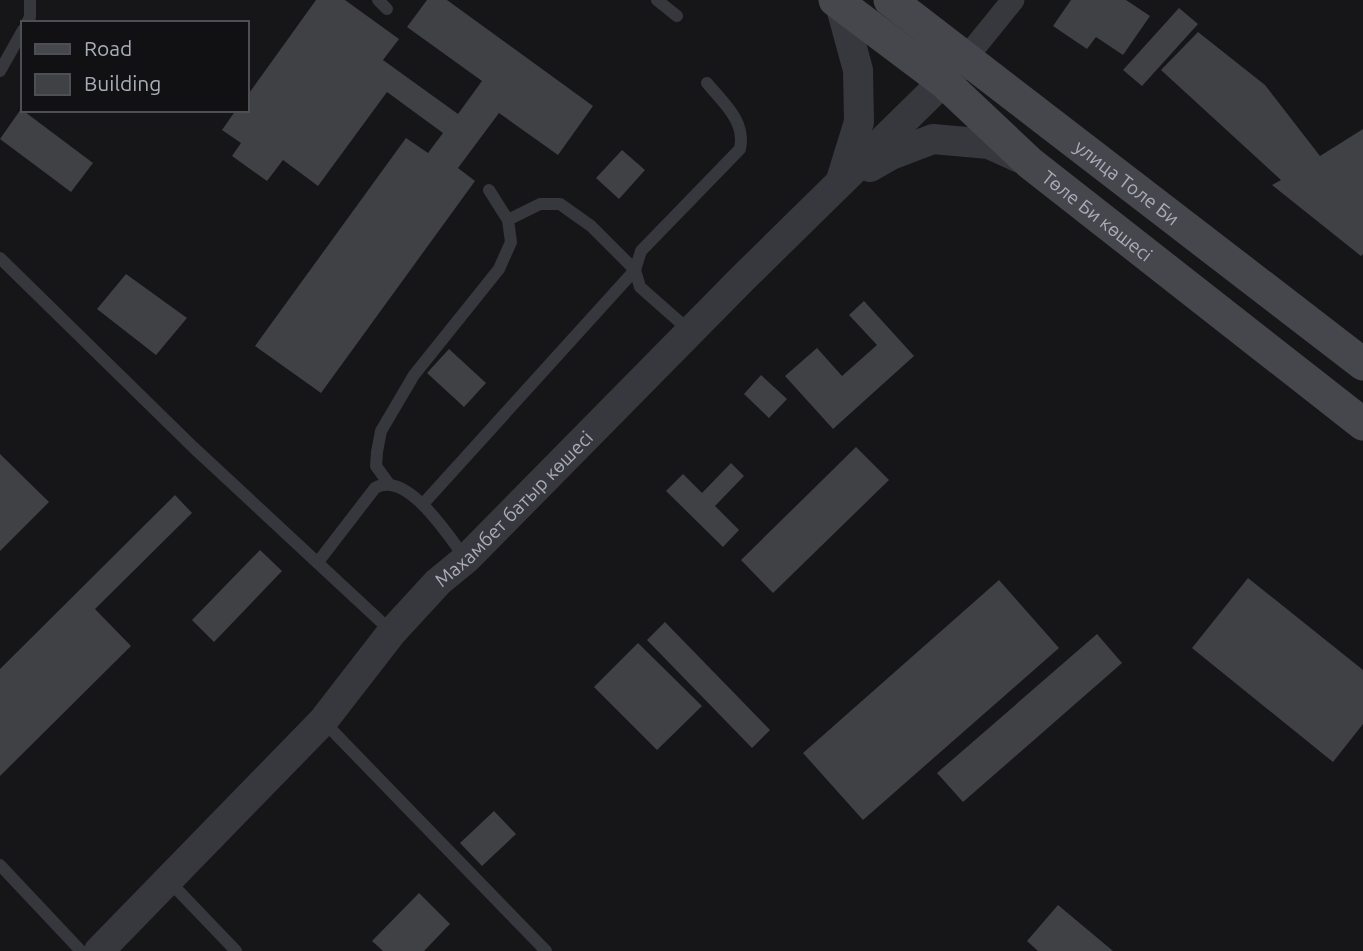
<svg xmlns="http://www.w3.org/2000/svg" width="1363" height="951" font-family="Ubuntu,sans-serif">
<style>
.building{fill:#404145}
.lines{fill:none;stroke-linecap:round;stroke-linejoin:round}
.service{stroke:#37383d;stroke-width:12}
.minor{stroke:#37383d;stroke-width:23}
.tertiary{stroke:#37383d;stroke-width:30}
.secondary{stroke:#45474d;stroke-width:33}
.labels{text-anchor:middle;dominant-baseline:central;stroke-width:7;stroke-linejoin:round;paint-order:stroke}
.street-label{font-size:19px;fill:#a8adb8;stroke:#111113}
</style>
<rect width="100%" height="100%" fill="#161618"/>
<path class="building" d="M316 0H345L399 39 383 60 458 114 482 81 407 27 427 0H447L593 106 558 155 499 113 458 168 475 181 321 393 255 346 406 138 428 153 443 133 387 92 318 186 283 160 267 181 232 156 241 143 222 130 236 110H247V96Z
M1071 0H1126L1150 16 1123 55 1096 37 1087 49 1053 26Z
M1179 8 1198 24 1142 86 1123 70Z
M1198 32 1265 85 1320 156 1363 129V254L1361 256 1272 185 1281 180 1161 70Z
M21 109 93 163 71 192 0 139Z
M622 150 645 170 619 199 596 178Z
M126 274 187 318 156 355 97 309Z
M864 301 914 356 833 429 785 376 817 348 842 376 877 345 849 315Z
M449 349 486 383 464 407 427 373Z
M761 375 787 399 769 418 744 394Z
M856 447 889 480 773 593 741 560Z
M0 454 49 502 0 551Z
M731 463 744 476 715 506 739 530 723 547 666 491 683 474 702 493Z
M175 495 192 513 95 609 131 646 0 776V669Z
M260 550 282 571 214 642 192 620Z
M1248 578 1363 670V724L1333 762 1192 648Z
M999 580 1059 648 863 820 803 753Z
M665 622 770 730 752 748 647 640Z
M1097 634 1122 663 963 802 937 773Z
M638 643 702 706 657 750 594 687Z
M494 811 516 834 482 866 460 843Z
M419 893 450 924 424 951H383L372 941Z
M1058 905 1113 951H1038L1027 941Z"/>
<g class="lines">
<path class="service" d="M378 0 387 9
M657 0 677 16
M27 23 30 17V0
M0 71 23 30
M0 258 193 447 391 631
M691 332 640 287 635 270 641 251 740 149C746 121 724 104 707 83
M389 484 376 466 377 452 381 431 414 375 499 269 511 242 508 220 489 190
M423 504 635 270 591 226 560 204H540L508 220
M318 562 375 488C407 469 449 537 466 559
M323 721 546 951
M0 865 81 951
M168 880 236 951"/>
<path class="minor" d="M966 58 1013 0"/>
<g class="tertiary">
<path d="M840 4 858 70 859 122 841 180"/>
<path d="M870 167 891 155 933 139 989 144 1020 158"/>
<path id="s1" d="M99 951 323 721 392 632 438 582 466 559 742 279 959 66"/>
</g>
<g class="secondary">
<path id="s2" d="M835 0 944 82 1030 163 1363 424"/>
<path id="s3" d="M890 0 1363 364"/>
</g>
</g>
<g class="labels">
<g class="street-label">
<text stroke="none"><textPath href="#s3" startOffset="299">улица Толе Би</textPath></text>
<text stroke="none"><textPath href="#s2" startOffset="340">Төле Би көшесі</textPath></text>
<text stroke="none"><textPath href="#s1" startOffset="607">Махамбет батыр көшесі</textPath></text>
</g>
</g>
<rect x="21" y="21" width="228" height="91" fill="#111113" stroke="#4d4f55" stroke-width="2"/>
<rect x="35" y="44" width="35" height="10" fill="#45474d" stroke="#4d4f55" stroke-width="2"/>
<text x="84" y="56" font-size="21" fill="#a8adb8">Road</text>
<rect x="35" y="74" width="35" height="21" fill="#404145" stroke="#4d4f55" stroke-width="2"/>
<text x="84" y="91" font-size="21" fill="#a8adb8">Building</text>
</svg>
